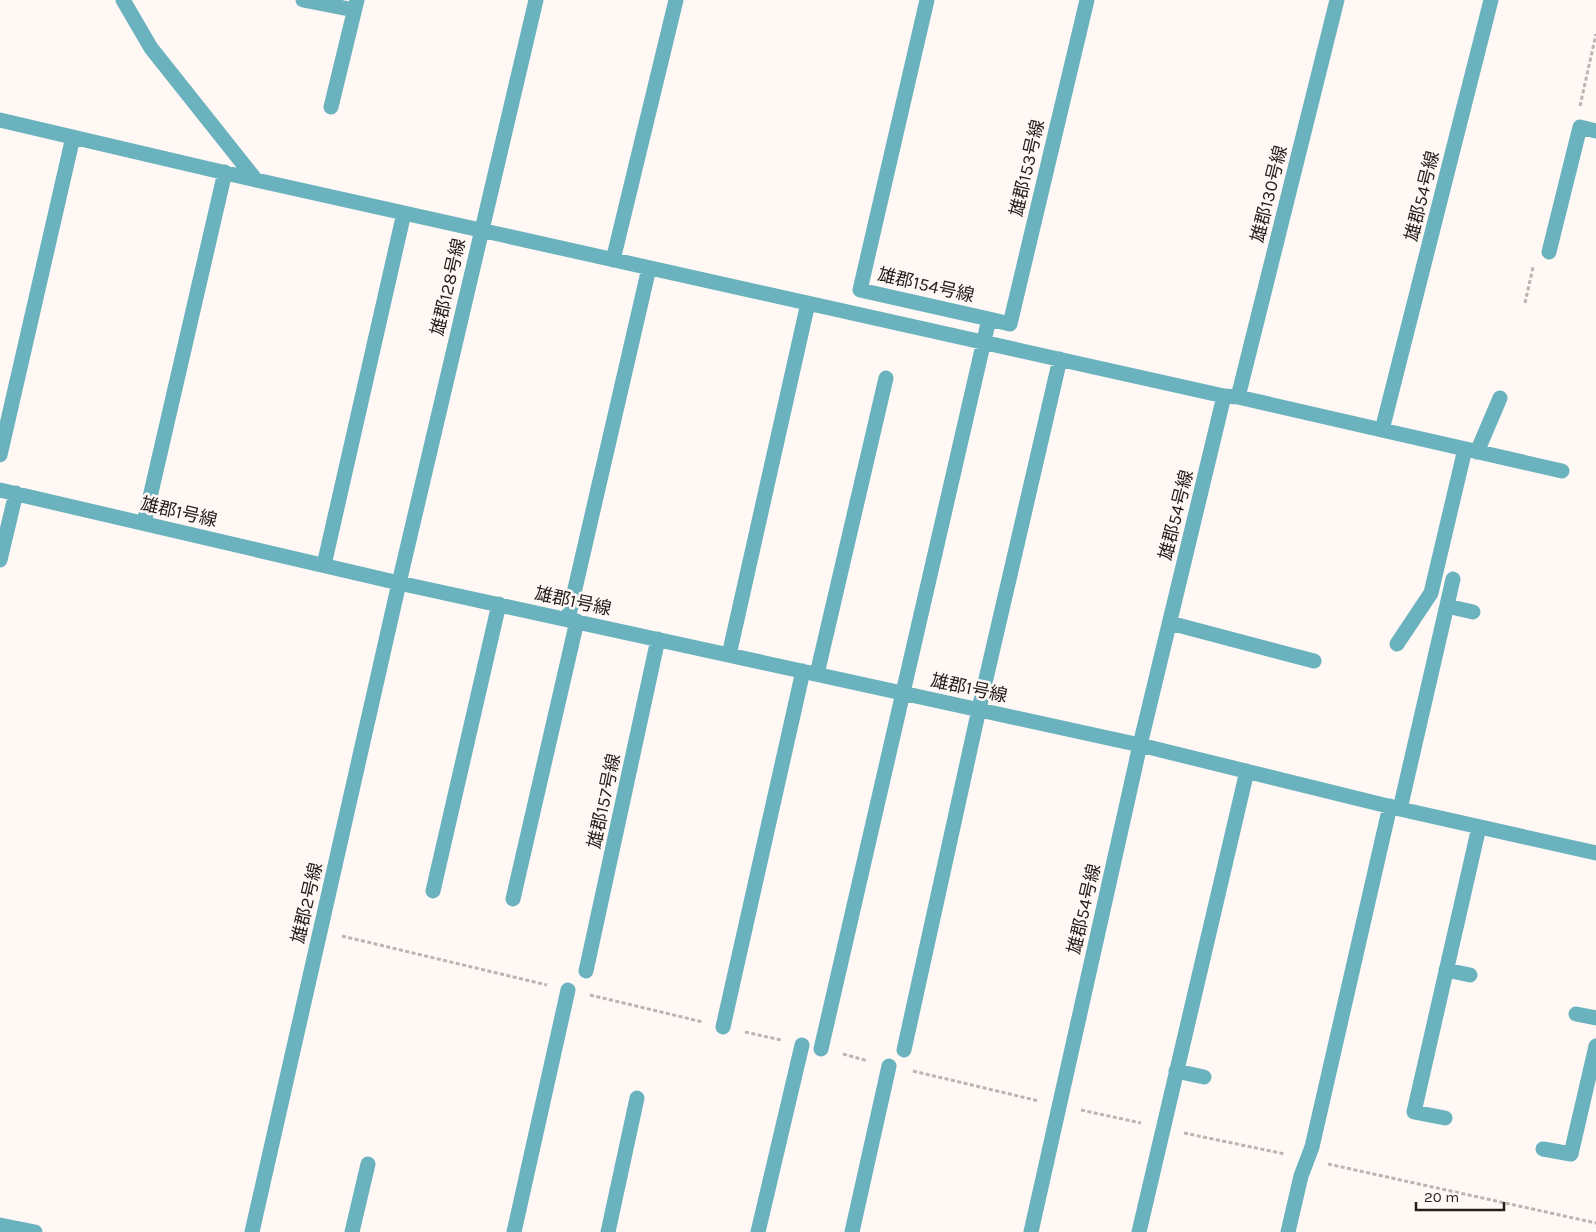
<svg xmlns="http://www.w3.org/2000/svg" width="1596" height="1232" font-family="Karla,'Noto Sans JP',sans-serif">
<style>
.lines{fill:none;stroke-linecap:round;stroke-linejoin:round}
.path{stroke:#bbb4b1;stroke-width:3;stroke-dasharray:4 2.5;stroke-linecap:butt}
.minor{stroke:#6ab3be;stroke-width:15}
.labels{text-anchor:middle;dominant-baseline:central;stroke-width:5;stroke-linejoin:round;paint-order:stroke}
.street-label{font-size:18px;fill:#241e1b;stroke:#fff8f5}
</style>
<rect width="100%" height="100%" fill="#fff8f5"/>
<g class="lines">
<path class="path" d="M1580 106 1596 34
M1525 303 1533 267
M342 936 547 985
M590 995 703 1022
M745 1032 781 1040
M843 1054 868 1061
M913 1071 1039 1101
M1081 1110 1141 1123
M1184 1133 1285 1154
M1328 1164 1596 1223"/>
<path class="minor" d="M123 0 151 48 256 180
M303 0 354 10
M331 107 357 0
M0 120 256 180 1224 396
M1549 252 1580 127 1596 131
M613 260 676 0
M989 319 1010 324 1087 0
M1238 397 1337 0
M1382 430 1562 471
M1477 452 1500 398
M0 455 73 137
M0 490 399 583 1140 745 1400 809 1596 853
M144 523 225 172
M0 560 16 493
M324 565 404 213
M1447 606 1473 612
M568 619 649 268
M1170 623 1314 661
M1397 644 1431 593 1465 449
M729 655 808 303
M817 674 886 378
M1400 809 1453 579
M433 891 499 604
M513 899 577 621
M1446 970 1470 975
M586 971 658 639
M1576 1014 1596 1018
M723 1027 803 671
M821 1049 989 319 860 290 927 0
M904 1050 979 709 1060 359
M1176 1071 1204 1077
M1445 1118 1414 1112 1479 827
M1543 1149 1571 1154 1596 1046
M0 1225 35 1232
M252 1232 399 583 536 0
M352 1232 368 1164
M514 1232 568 990
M608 1232 637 1098
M758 1232 802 1045
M852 1232 889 1066
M1031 1232 1140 745 1224 396 1238 397 1382 430 1491 0
M1139 1232 1247 771
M1288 1232 1301 1176 1312 1147 1390 806"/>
</g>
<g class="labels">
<g class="street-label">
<text transform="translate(1027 168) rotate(-77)">雄郡153号線</text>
<text transform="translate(1269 194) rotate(-76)">雄郡130号線</text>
<text transform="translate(1422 196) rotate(-76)">雄郡54号線</text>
<text transform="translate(926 285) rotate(13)">雄郡154号線</text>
<text transform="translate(448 287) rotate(-77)">雄郡128号線</text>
<text transform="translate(179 512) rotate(13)">雄郡1号線</text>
<text transform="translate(1176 515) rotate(-76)">雄郡54号線</text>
<text transform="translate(573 601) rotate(12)">雄郡1号線</text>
<text transform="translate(969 688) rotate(12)">雄郡1号線</text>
<text transform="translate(604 801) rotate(-78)">雄郡157号線</text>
<text transform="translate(307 903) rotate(-77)">雄郡2号線</text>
<text transform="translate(1084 909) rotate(-77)">雄郡54号線</text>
</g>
</g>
<path d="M1416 1202v8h88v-8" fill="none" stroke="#241e1b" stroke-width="2.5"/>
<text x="1424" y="1202" font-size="15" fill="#241e1b" stroke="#fff8f5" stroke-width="4" paint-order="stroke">20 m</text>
</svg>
